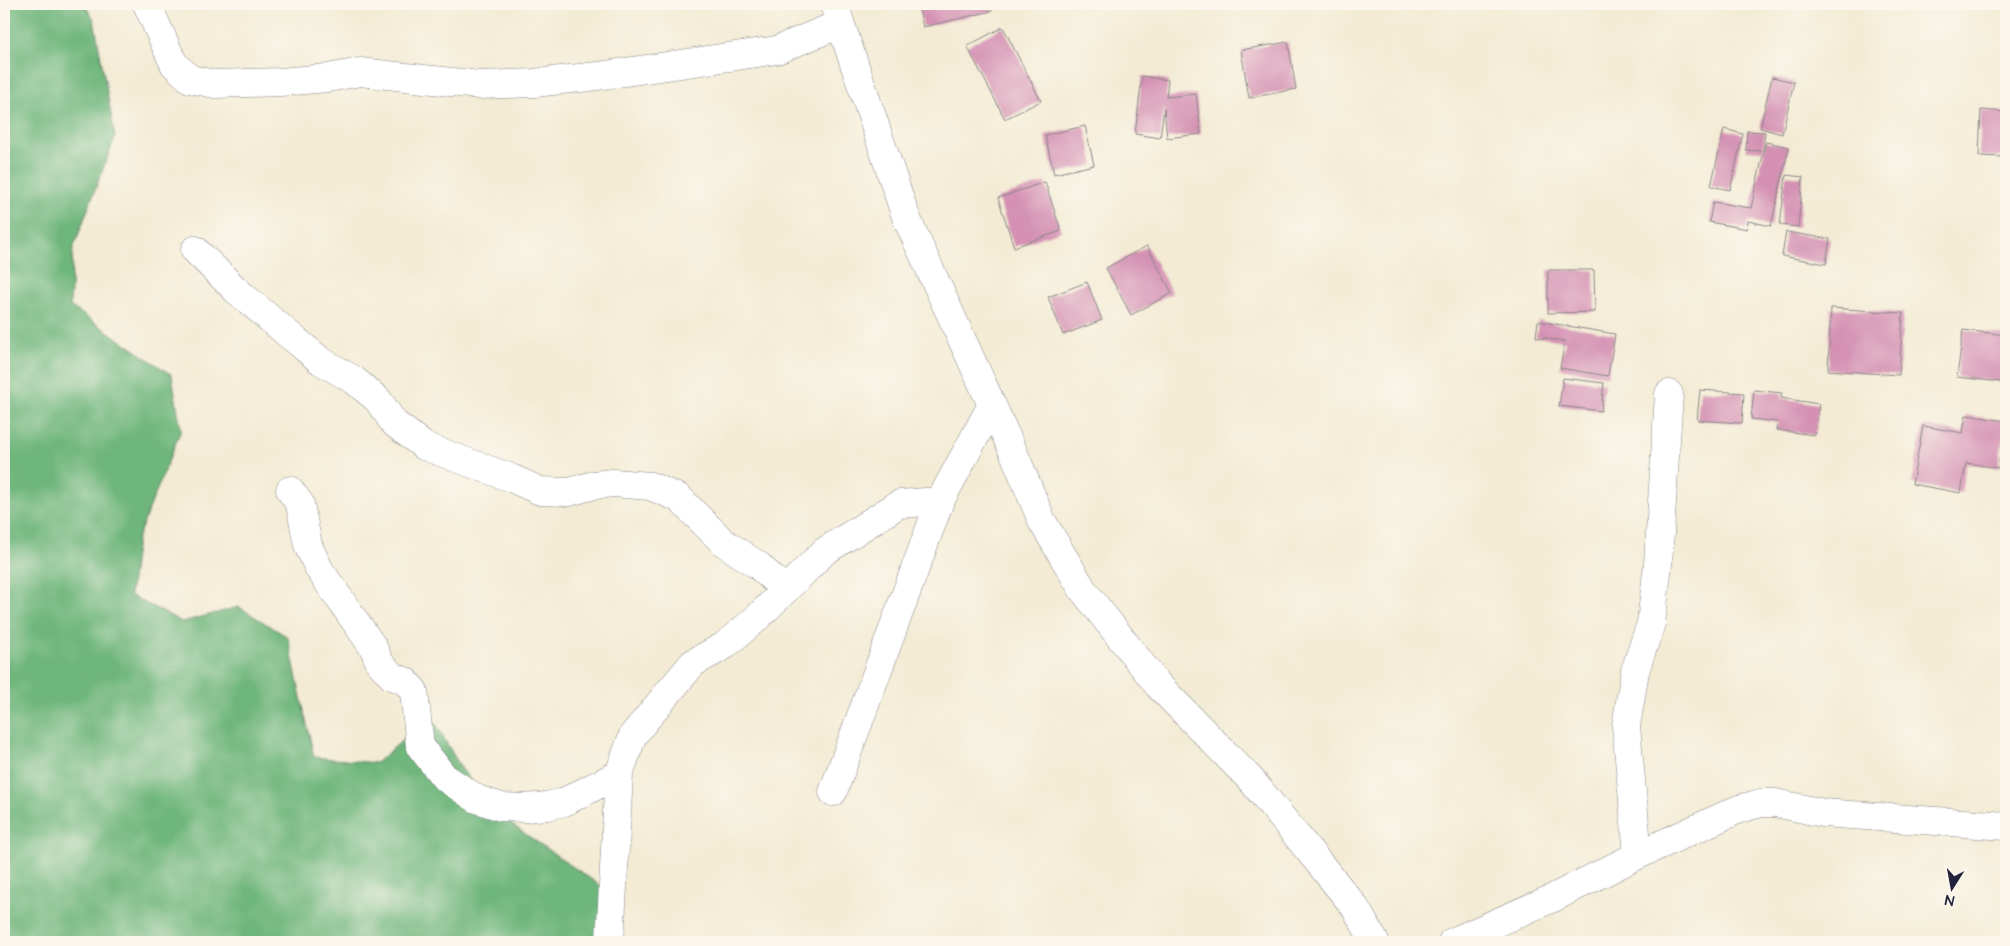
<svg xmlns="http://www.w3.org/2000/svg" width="2010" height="946" font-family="'Architects Daughter',sans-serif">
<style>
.forest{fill:#6eb67b;stroke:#486c5b}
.building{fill:#d491b3}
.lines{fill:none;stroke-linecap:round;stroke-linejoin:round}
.minor-casing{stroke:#8a8688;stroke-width:29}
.minor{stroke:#fff;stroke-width:28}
</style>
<rect width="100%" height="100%" fill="#fbf7ec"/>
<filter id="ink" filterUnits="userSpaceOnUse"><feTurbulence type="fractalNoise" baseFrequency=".02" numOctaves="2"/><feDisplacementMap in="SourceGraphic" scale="10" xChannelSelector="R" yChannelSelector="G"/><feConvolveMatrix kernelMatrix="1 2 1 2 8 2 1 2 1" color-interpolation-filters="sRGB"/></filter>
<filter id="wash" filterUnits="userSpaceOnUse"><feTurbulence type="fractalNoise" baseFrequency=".0096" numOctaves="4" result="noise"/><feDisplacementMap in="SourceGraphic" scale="20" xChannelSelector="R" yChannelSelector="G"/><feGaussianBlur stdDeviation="1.12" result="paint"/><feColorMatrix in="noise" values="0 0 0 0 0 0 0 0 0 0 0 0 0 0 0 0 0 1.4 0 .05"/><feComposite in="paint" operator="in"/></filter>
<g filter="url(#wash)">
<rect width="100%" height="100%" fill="#f3ebd4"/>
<path class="forest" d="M4 4H84L94 19 115 137 73 249 70 306 172 375 181 430 137 539 130 595 182 622 239 607 288 637 314 757 376 763 431 716 461 768 498 815 608 891 604 942H4Z"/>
<g id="blocks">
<path class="building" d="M918 4H991L992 11 923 27Z
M1003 27 1041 101 1005 119 967 46Z
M1288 42 1296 89 1249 98 1241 50Z
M1142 76 1168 80 1166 97 1196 94 1201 134 1167 138 1164 108 1160 138 1135 134Z
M1772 77 1794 82 1782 134 1760 128Z
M1981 110 2006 112V157L1979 156Z
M1085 126 1094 165 1054 174 1045 135Z
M1724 129 1743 134 1730 190 1711 186Z
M1747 131 1765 132 1763 151 1746 150Z
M1766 142 1789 147 1771 226 1748 221 1747 229 1709 222 1713 202 1751 208Z
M1786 175 1803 177 1798 227 1780 225Z
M1045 182 1061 231 1014 247 998 198Z
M1786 232 1830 239 1826 264 1782 256Z
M1147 246 1172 293 1131 315 1106 268Z
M1548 270H1594L1595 312 1548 313Z
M1087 282 1102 320 1063 335 1048 297Z
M1831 308 1903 313 1899 375 1828 370Z
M1538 321 1615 334 1608 376 1560 368 1565 341 1536 337Z
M1963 330 2006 335 2001 382 1957 377Z
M1563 378 1604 383 1601 411 1559 406Z
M1700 390 1744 393 1742 423 1697 420Z
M1754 390 1782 393 1781 398 1819 404 1815 435 1776 430 1778 422 1751 419Z
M1966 415 2006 421 1998 468 1966 463 1961 493 1912 484 1923 426 1963 433Z"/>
</g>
</g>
<g filter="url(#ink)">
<use href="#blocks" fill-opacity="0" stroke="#8a8688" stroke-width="1"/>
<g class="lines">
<defs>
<path id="minor" d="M147 4 174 64 190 79 215 84 280 82 328 78 360 72 479 85 534 83 598 76 777 50 840 24
M834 4 906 217 1013 451 1042 521 1083 590 1158 685 1252 781 1355 907 1375 942
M195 250 236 290 288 334 321 361 354 380 378 400 394 423 424 446 511 478 540 491 569 492 594 485 613 483 650 486 679 498 723 542 759 566 785 590
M290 490 300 504 308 545 319 569 373 647 380 663 392 676 405 681 414 691 420 746 444 777 477 799 501 807 525 808 547 806 564 802 619 774
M833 792 940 501 992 405
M1638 855 1626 726 1635 671 1651 623 1658 564 1669 394
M610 942 619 774 633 735 693 663 724 646 757 618 825 551 899 504 940 501
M1452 942 1553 898 1638 855 1739 809 1761 803H1775L1823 813 2006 826"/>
</defs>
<use href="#minor" class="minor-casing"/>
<use href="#minor" class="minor"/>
</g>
</g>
<rect width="2010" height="946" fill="none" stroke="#fbf7ec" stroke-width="20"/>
<g transform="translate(1952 888) rotate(191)" stroke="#fbf7ec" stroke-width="4" paint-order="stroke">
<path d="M0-4L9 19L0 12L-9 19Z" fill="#22223b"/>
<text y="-8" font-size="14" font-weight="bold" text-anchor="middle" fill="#22223b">N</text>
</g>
</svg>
